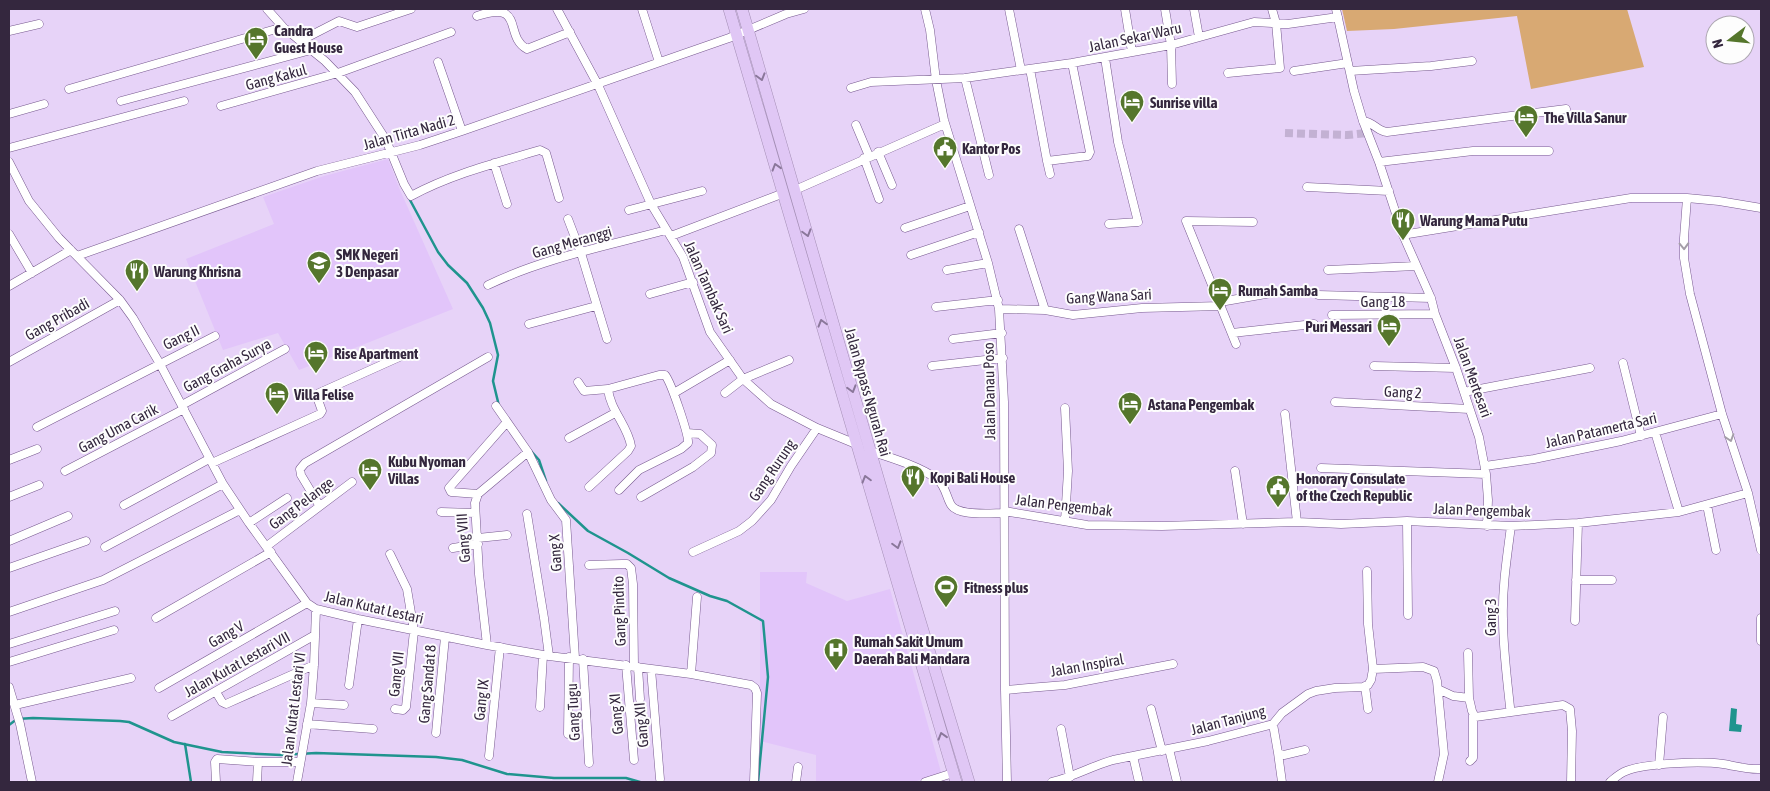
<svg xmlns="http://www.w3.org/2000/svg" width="1770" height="791" font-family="'Asap Condensed',sans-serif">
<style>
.built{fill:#e2c5fa}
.green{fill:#d8a973}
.water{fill:#1f948e}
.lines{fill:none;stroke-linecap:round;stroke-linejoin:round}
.stream{stroke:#1f948e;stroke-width:2.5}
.minor-tunnel{stroke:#c3b1d3;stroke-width:8;stroke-dasharray:8 4;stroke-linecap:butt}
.minor-casing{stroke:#77598f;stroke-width:9}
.highway-casing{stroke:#a48fb5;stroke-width:12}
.minor{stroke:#fff;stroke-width:8}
.highway{stroke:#e0c7f5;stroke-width:11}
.oneway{stroke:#8a779a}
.oneway2{stroke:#a49ea8}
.labels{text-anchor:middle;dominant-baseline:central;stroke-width:4;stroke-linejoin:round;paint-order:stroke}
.poi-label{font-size:15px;font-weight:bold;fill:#34273e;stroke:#fdfdfd;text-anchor:start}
.street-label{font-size:15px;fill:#34273e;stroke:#fdfdfd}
</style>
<rect width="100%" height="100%" fill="#e7d3f8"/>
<path class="built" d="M388 159 400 190 453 309 299 370 278 333 223 350 186 259 274 224 263 197 324 176Z
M760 572H807L806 583 847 601 890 589 941 772 914 782H816V755L760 741Z"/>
<path class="green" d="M1342 9H1627L1644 67 1531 89 1517 16 1394 29 1347 31Z"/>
<path class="water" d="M1731 708 1737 709 1736 724 1742 725 1741 732 1729 731Z"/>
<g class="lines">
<path class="stream" d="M410 200 438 252 448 265 467 283 483 308 490 323 498 355 493 381 499 406
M531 451 539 460 546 481
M558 503 588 531 628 553 669 578 710 596 727 601 763 621 768 677 758 782
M9 725 17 719 33 718 120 721 129 722 174 742 222 752 281 755 316 753 436 757 462 760 507 774 554 778H626L640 782
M185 744 191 782"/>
<path class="minor-tunnel" d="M1285 133 1347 135 1367 133"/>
<defs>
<path id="minor" d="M267 9 283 27 325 61 355 92 386 140 404 184 411 196C452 174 496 163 540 150L546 153 559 198
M557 9 598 85 651 204 683 257 710 332 743 379 771 404 817 428 856 444
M642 9 659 62
M925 9 930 30 936 80 944 120 988 263 999 309 1004 402 1005 690 1007 782
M1009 9 1021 70
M1125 9 1132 52
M1165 9 1171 45 1172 84
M1194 9 1199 37
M1336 9 1354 91 1363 121 1379 162 1403 235 1431 298 1435 314 1456 368 1479 437 1486 474 1488 500 1487 526
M477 16C526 0 503 36 527 49L570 32
M9 31 39 24
M300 41 339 21 357 27 411 9
M1105 58 1118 142 1138 222 1109 224
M438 62 462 131
M1030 69 1047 161 1088 156 1090 152 1072 63
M1294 71 1348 63
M1350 71 1431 66 1472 61
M1228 73 1280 68 1276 23 1272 9
M965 78 989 175
M851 88 871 82 965 78 1072 63 1171 45 1254 22 1288 24 1338 17
M69 89 283 27
M121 101 311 50
M221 106 338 73 451 32
M9 114 44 104
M1363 121C1375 123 1377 131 1387 132L1566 109
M856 125 869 156
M9 148 184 101
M878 152 892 185
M864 158 879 199
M1047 161 1050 174
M9 162 29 201 59 238 120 300 133 318 160 364 223 484 249 523 307 603 316 609 358 619 487 645 549 656 691 674 751 685 755 688 757 693 754 782
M1379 162 1473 151H1549
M494 163 507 204
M1307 187 1389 191
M795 190 945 124
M1687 198 1684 238V258L1690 294 1722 414 1748 493 1761 550
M629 210 702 191
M568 219 581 253 607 339
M905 228 970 206
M1019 229 1045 310
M9 234 32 273
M1408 234 1631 198H1687L1719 201 1761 208
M671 236 784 193
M911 255 979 232
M77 256 317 171 420 145 462 131 729 38 786 14 804 9
M947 270 988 263
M1328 270 1416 266
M488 285C544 258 607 246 666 230
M9 286 71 250
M650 294 693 282
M1318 295 1431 298
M1220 302 1277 292
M936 307 998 300
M999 309 1045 310 1073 315 1142 308 1221 306
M1332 315 1435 314
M529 324 596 306
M1232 333 1314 324
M953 339 1002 333
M1236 344 1186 221 1253 222
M9 362 120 300
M1623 363 1641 436
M932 366 1003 358
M1374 366 1456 368
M578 382 584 391 608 389
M1464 392 1590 368
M674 393 730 360
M725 393 743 379 789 360
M1335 402 1469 409
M182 405 285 349
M496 406 528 452 551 500 566 520 575 658
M1285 414 1297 522
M37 427 215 336
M1655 432 1679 512
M569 438 615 413
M870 451C889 457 922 467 938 480 945 486 946 495 950 503 955 517 991 513 1004 513
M9 460 37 449
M212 463 320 414 322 411 317 397 319 393 406 354
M1485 466 1534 459 1621 441 1722 414
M1321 468 1486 474
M65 471 184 409
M1235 471 1243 524
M589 487 628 451 631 446C628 426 610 410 608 389L659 375H665C671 382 689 435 688 443L681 449 639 470 619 490
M478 494 451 492 449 488 507 422
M9 497 39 485
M641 497 693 467 711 453 712 445 700 434 687 433
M124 505 209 459
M319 505 301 475 300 469 305 463 488 357
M1707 505 1716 550
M1004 511 1087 525 1162 526 1297 522 1341 524 1407 521 1511 526 1578 523 1679 512 1748 493
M441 512 475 513
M527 514 544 618 549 656
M1065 521 1068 471 1065 408
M1407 521 1408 615
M249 523 287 498
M478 538 507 535
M9 541 68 516
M267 546 352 482
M105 547 223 484
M453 548 478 544
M693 552 739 531 752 521 771 500 791 466 817 428
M390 554 407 589 414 631 406 707 403 710 395 709
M589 565 622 564H627L631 568 633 584 634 666
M9 568 86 541
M1576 580H1612
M9 612 103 580 240 510
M156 618 271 552
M1761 618V641
M1575 621 1578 523
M9 644 115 611
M487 645 479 574 475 503 478 494 528 452
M1468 653 1469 698
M583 659 589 763
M9 662 114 630
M626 665 634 760
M638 667 640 699
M651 669 660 779
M1373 669 1423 667 1434 671 1437 681 1444 754 1438 782
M691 674 697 597
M349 685 358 619
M1365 686 1368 709
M9 687 20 724 32 782
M159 688 307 603
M1438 689 1453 696 1469 698 1472 711 1475 717 1563 705 1570 709 1572 731 1571 782
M1005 690 1065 685 1173 664
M216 692 222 702 226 704 314 665
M311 703 344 705
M15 705 131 678
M540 707 543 655
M1510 707C1507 678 1503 648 1503 619 1502 588 1507 557 1511 526
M1151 709 1162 751
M172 716 315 635
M307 724 373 729
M1273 724 1278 753 1284 755 1305 750
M1061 729 1070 777
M436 733 445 637
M568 734 569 657
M1169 749 1177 782
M1278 753 1282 782
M489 756 500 647
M1133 756 1139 782
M1470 761 1473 758V715
M1659 765 1663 717
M216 782 215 762 217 759 258 762H300
M257 782 258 762
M297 782 311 703 314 665 316 609
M796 782 798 767
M925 782 953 773
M1052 782C1073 777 1092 766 1113 760L1208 741 1273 724 1282 713 1308 694 1316 691 1335 688 1364 687 1368 685 1371 680 1373 669 1368 624 1367 571
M1610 782C1615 778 1620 773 1626 771 1647 763 1700 761 1723 764 1736 766 1748 770 1761 769"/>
<path id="highway" d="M729 9 956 782
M742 9 908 581 969 782"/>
</defs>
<use href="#minor" class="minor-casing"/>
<use href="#highway" class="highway-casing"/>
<use href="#minor" class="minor"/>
<use href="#highway" class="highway"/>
</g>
<defs><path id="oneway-chevron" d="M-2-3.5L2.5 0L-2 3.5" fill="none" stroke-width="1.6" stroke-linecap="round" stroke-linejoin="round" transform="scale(1.25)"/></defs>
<g class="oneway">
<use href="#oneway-chevron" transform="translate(761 77) rotate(74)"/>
<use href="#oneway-chevron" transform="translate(776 167) rotate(-107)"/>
<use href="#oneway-chevron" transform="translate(807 233) rotate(74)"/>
<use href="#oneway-chevron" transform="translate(822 323) rotate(-106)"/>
<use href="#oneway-chevron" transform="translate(852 389) rotate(74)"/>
<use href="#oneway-chevron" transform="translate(866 479) rotate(-106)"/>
<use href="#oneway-chevron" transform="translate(897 545) rotate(74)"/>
<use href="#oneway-chevron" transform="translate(942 736) rotate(-107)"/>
</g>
<g class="oneway2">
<use href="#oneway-chevron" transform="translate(1684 246) rotate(88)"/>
<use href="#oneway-chevron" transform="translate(1730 438) rotate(72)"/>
</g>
<defs>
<symbol id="hotel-pin" viewBox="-11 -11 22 30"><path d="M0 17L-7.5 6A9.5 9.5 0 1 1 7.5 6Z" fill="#55762c" stroke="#fdfdfd"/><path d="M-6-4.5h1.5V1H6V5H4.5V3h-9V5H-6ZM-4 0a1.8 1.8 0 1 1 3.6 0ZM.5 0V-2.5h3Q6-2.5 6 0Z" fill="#fff"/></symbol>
<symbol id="civic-pin" viewBox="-11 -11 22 30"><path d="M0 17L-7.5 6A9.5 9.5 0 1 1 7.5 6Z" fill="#55762c" stroke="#fdfdfd"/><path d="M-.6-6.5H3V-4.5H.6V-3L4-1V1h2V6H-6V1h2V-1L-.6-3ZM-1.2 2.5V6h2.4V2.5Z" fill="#fff"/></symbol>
<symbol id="restaurant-pin" viewBox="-11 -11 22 30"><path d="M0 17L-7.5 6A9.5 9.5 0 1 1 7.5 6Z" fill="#55762c" stroke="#fdfdfd"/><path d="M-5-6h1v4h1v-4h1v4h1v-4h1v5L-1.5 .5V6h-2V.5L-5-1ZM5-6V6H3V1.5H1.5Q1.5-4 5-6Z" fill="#fff"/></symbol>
<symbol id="school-pin" viewBox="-11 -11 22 30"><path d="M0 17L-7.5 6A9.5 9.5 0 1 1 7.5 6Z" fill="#55762c" stroke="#fdfdfd"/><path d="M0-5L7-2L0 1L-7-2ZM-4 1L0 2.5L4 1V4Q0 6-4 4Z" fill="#fff"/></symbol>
<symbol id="stadium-pin" viewBox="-11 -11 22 30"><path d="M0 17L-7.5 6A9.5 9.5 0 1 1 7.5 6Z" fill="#55762c" stroke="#fdfdfd"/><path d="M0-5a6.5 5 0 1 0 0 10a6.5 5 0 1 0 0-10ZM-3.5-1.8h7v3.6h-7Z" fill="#fff"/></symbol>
<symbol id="hospital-pin" viewBox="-11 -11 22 30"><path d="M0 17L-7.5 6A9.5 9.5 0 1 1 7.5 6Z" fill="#55762c" stroke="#fdfdfd"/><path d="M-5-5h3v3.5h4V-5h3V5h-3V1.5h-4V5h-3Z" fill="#fff"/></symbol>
</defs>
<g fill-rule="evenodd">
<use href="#hotel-pin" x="242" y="25" width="28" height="38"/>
<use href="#hotel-pin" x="1118" y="88" width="28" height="38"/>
<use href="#hotel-pin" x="1512" y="103" width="28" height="38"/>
<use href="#civic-pin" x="931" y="134" width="28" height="38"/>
<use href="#restaurant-pin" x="1389" y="206" width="28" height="38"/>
<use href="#school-pin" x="305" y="249" width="28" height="38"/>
<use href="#restaurant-pin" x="123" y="257" width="28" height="38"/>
<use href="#hotel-pin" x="1206" y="276" width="28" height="38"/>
<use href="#hotel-pin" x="1375" y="312" width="28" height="38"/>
<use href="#hotel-pin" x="302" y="339" width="28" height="38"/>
<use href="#hotel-pin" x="263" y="380" width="28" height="38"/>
<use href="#hotel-pin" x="1116" y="390" width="28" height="38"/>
<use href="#hotel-pin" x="356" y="456" width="28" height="38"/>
<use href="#restaurant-pin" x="899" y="463" width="28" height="38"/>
<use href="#civic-pin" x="1264" y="473" width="28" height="38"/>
<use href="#stadium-pin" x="932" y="573" width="28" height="38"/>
<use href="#hospital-pin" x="822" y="636" width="28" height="38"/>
</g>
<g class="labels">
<g class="poi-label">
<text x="274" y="30">Candra<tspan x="274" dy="17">Guest House</tspan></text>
<text x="1150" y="102">Sunrise villa</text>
<text x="1544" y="117">The Villa Sanur</text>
<text x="962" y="148">Kantor Pos</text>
<text x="1420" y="220">Warung Mama Putu</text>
<text x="336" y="254">SMK Negeri<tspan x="336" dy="17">3 Denpasar</tspan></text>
<text x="154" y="271">Warung Khrisna</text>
<text x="1238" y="290">Rumah Samba</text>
<text x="1372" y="326" text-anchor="end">Puri Messari</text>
<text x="334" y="353">Rise Apartment</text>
<text x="294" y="394">Villa Felise</text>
<text x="1148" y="404">Astana Pengembak</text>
<text x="388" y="461">Kubu Nyoman<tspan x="388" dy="17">Villas</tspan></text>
<text x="930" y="477">Kopi Bali House</text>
<text x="1296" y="478">Honorary Consulate<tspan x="1296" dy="17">of the Czech Republic</tspan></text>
<text x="964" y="587">Fitness plus</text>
<text x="854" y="641">Rumah Sakit Umum<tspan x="854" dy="17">Daerah Bali Mandara</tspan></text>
</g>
<g class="street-label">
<text transform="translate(1135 37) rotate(-12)">Jalan Sekar Waru</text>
<text transform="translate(276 77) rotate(-15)">Gang Kakul</text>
<text transform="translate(409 132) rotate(-16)">Jalan Tirta Nadi 2</text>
<text transform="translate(572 242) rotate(-16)">Gang Meranggi</text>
<text transform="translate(709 287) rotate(66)">Jalan Tambak Sari</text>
<text transform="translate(1109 296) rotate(-3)">Gang Wana Sari</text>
<text x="1383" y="301">Gang 18</text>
<text transform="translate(57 319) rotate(-29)">Gang Pribadi</text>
<text transform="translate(181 337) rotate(-26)">Gang II</text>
<text transform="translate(227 365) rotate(-28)">Gang Graha Surya</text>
<text transform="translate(1473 377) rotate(70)">Jalan Mertesari</text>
<text transform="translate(989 391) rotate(-91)">Jalan Danau Poso</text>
<text transform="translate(868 392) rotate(74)">Jalan Bypass Ngurah Rai</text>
<text transform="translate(1403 392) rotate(3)">Gang 2</text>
<text transform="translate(118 428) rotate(-28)">Gang Uma Carik</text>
<text transform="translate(1601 430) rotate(-13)">Jalan Patamerta Sari</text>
<text transform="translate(772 470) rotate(-56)">Gang Rurung</text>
<text transform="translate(301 503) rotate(-37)">Gang Pelange</text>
<text transform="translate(1064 505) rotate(7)">Jalan Pengembak</text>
<text transform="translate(1482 510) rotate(2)">Jalan Pengembak</text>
<text transform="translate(463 538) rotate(-94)">Gang VIII</text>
<text transform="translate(555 553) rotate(-94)">Gang X</text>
<text transform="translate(374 607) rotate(13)">Jalan Kutat Lestari</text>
<text transform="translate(619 611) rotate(-92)">Gang Pindito</text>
<text transform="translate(1490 617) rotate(-90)">Gang 3</text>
<text transform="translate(226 634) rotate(-30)">Gang V</text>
<text transform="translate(237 664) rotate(-29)">Jalan Kutat Lestari VII</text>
<text transform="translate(1087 665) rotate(-10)">Jalan Inspiral</text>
<text transform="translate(396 674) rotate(-84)">Gang VII</text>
<text transform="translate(427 684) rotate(-85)">Gang Sandat 8</text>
<text transform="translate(481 700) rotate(-84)">Gang IX</text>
<text transform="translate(293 709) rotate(-83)">Jalan Kutat Lestari VI</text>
<text transform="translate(573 712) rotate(-93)">Gang Tugu</text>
<text transform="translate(616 714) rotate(-95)">Gang XI</text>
<text transform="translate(1228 720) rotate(-15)">Jalan Tanjung</text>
<text transform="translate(641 725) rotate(-95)">Gang XII</text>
</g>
</g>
<rect width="1770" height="791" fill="none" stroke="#34273e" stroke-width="20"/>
<g transform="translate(1730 40) rotate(254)"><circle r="24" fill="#fdfdfd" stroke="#ada7b1"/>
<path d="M0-4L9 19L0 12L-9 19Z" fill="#55762c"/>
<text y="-8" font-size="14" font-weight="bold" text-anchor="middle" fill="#34273e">N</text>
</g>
</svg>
